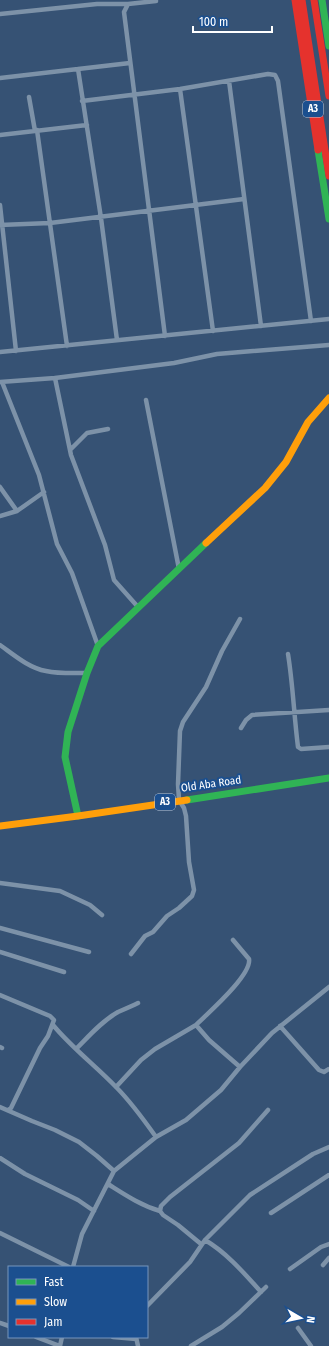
<svg xmlns="http://www.w3.org/2000/svg" width="329" height="1346" font-family="'Fira Sans Condensed',sans-serif">
<style>
.lines{fill:none;stroke-linecap:round;stroke-linejoin:round}
.street{stroke:#7d92a8;stroke-width:4.5}
.fast{stroke:#30b455;stroke-width:7}
.slow{stroke:#ff9f0a;stroke-width:7}
.jam{stroke:#e5322d;stroke-width:7}
.labels{text-anchor:middle;dominant-baseline:central;stroke-width:4;stroke-linejoin:round;paint-order:stroke}
.shield{fill:#1b4f8f;stroke:#bbcadd;stroke-width:1}
.shield-label{font-size:10px;font-weight:bold;fill:#fff}
.street-label{font-size:11px;fill:#fff;stroke:#1b4f8f}
</style>
<rect width="100%" height="100%" fill="#365274"/>
<g class="lines">
<path class="street" d="M156 1 128 4 124 12 165 336
M0 14 97 4H128
M78 69 101 218 117 340
M0 78 130 63
M229 81 261 326
M180 89 213 331
M29 97 35 131
M82 101 180 89 268 74 275 75 278 81 311 321
M37 130 67 346
M0 135 87 125
M0 205 16 351
M0 225 50 223 244 199
M0 352 329 319
M55 378 71 455 105 545 114 580 138 607
M0 382 55 378 174 363 217 354 329 345
M2 382 39 475 57 544 72 573 98 646
M146 400 179 569
M70 450 87 433 108 429
M0 487 17 511 44 492
M0 516 17 511
M0 645C14 655 29 668 46 671 60 674 74 673 87 673
M288 654C293 685 294 716 298 747L301 749 329 747
M241 728 246 720 252 715 329 710
M0 883 60 891 90 905 102 915
M0 928 89 952
M0 952 64 972
M131 954 145 936 153 932 167 916 179 908 192 896 194 890 189 862 186 816 184 808 179 800 178 784 180 731 183 722 206 687 222 651 240 619
M0 995 50 1016 54 1020 48 1036 40 1048 11 1108 8 1110
M53 1025C72 1048 96 1066 116 1087 131 1102 144 1120 156 1137
M196 1025C207 1014 252 975 249 959L233 940
M280 1026 319 1070 324 1072 329 1069
M0 1047 2 1048
M76 1049C89 1036 102 1021 118 1012 125 1009 132 1006 138 1003
M116 1087 141 1060 155 1049 196 1025 209 1040 240 1067
M0 1107 32 1121 55 1130 79 1142 97 1156 114 1171
M0 1158 25 1174 78 1200 94 1211
M108 1184C124 1194 140 1205 160 1211
M271 1213 329 1175
M0 1233 69 1267
M205 1240C227 1253 244 1273 261 1292
M201 1244 178 1225 163 1215 160 1211 161 1206 170 1197 239 1143 268 1110
M323 1265 329 1258
M73 1267 82 1234 114 1171 156 1137 186 1120 221 1090 240 1067 272 1033 329 987
M290 1269 321 1247 329 1244
M147 1306 190 1262 205 1240 250 1195 313 1154 329 1147
M0 1323 9 1326
M298 1328 311 1346
M36 1337 60 1346
M113 1337 136 1339
M136 1337 138 1346
M60 1346 62 1337
M191 1346 222 1327 239 1313 266 1287"/>
<path class="fast" d="M322 0 329 46
M318 150 329 219
M187 800 329 778
M78 816 65 757 68 732 87 673 98 646 206 543"/>
<path class="slow" d="M206 543 265 488 286 462 308 422 329 398
M0 826 78 816 187 800"/>
<path class="jam" d="M295 0 318 150
M302 0 329 176
M314 0 329 96"/>
</g>
<g class="labels">
<g class="shield">
<rect x="303" y="101" width="20" height="16" rx="3"/>
<rect x="155" y="794" width="20" height="16" rx="3"/>
</g>
<g class="shield-label">
<text x="313" y="109">A3</text>
<text x="165" y="802">A3</text>
</g>
<g class="street-label">
<text transform="translate(211 784) rotate(-8)">Old Aba Road</text>
</g>
</g>
<rect x="8" y="1266" width="140" height="72" fill="#1b4f8f" stroke="#7695bc"/>
<rect x="16" y="1279" width="20" height="6" fill="#30b455" stroke="#7695bc"/>
<text x="44" y="1286" font-size="12" fill="#ffffff">Fast</text>
<rect x="16" y="1299" width="20" height="6" fill="#ff9f0a" stroke="#7695bc"/>
<text x="44" y="1306" font-size="12" fill="#ffffff">Slow</text>
<rect x="16" y="1319" width="20" height="6" fill="#e5322d" stroke="#7695bc"/>
<text x="44" y="1326" font-size="12" fill="#ffffff">Jam</text>
<g transform="translate(301 1318) rotate(99)" stroke="#1b4f8f" stroke-width="3" paint-order="stroke">
<path d="M0-3L7 15L0 10L-7 15Z" fill="#ffffff"/>
<text y="-6" font-size="11" font-weight="bold" text-anchor="middle" fill="#ffffff">N</text>
</g>
<path d="M193 26v6h79v-6" fill="none" stroke="#ffffff" stroke-width="2"/>
<text x="199" y="26" font-size="12" fill="#ffffff" stroke="#1b4f8f" stroke-width="3" paint-order="stroke">100 m</text>
</svg>
